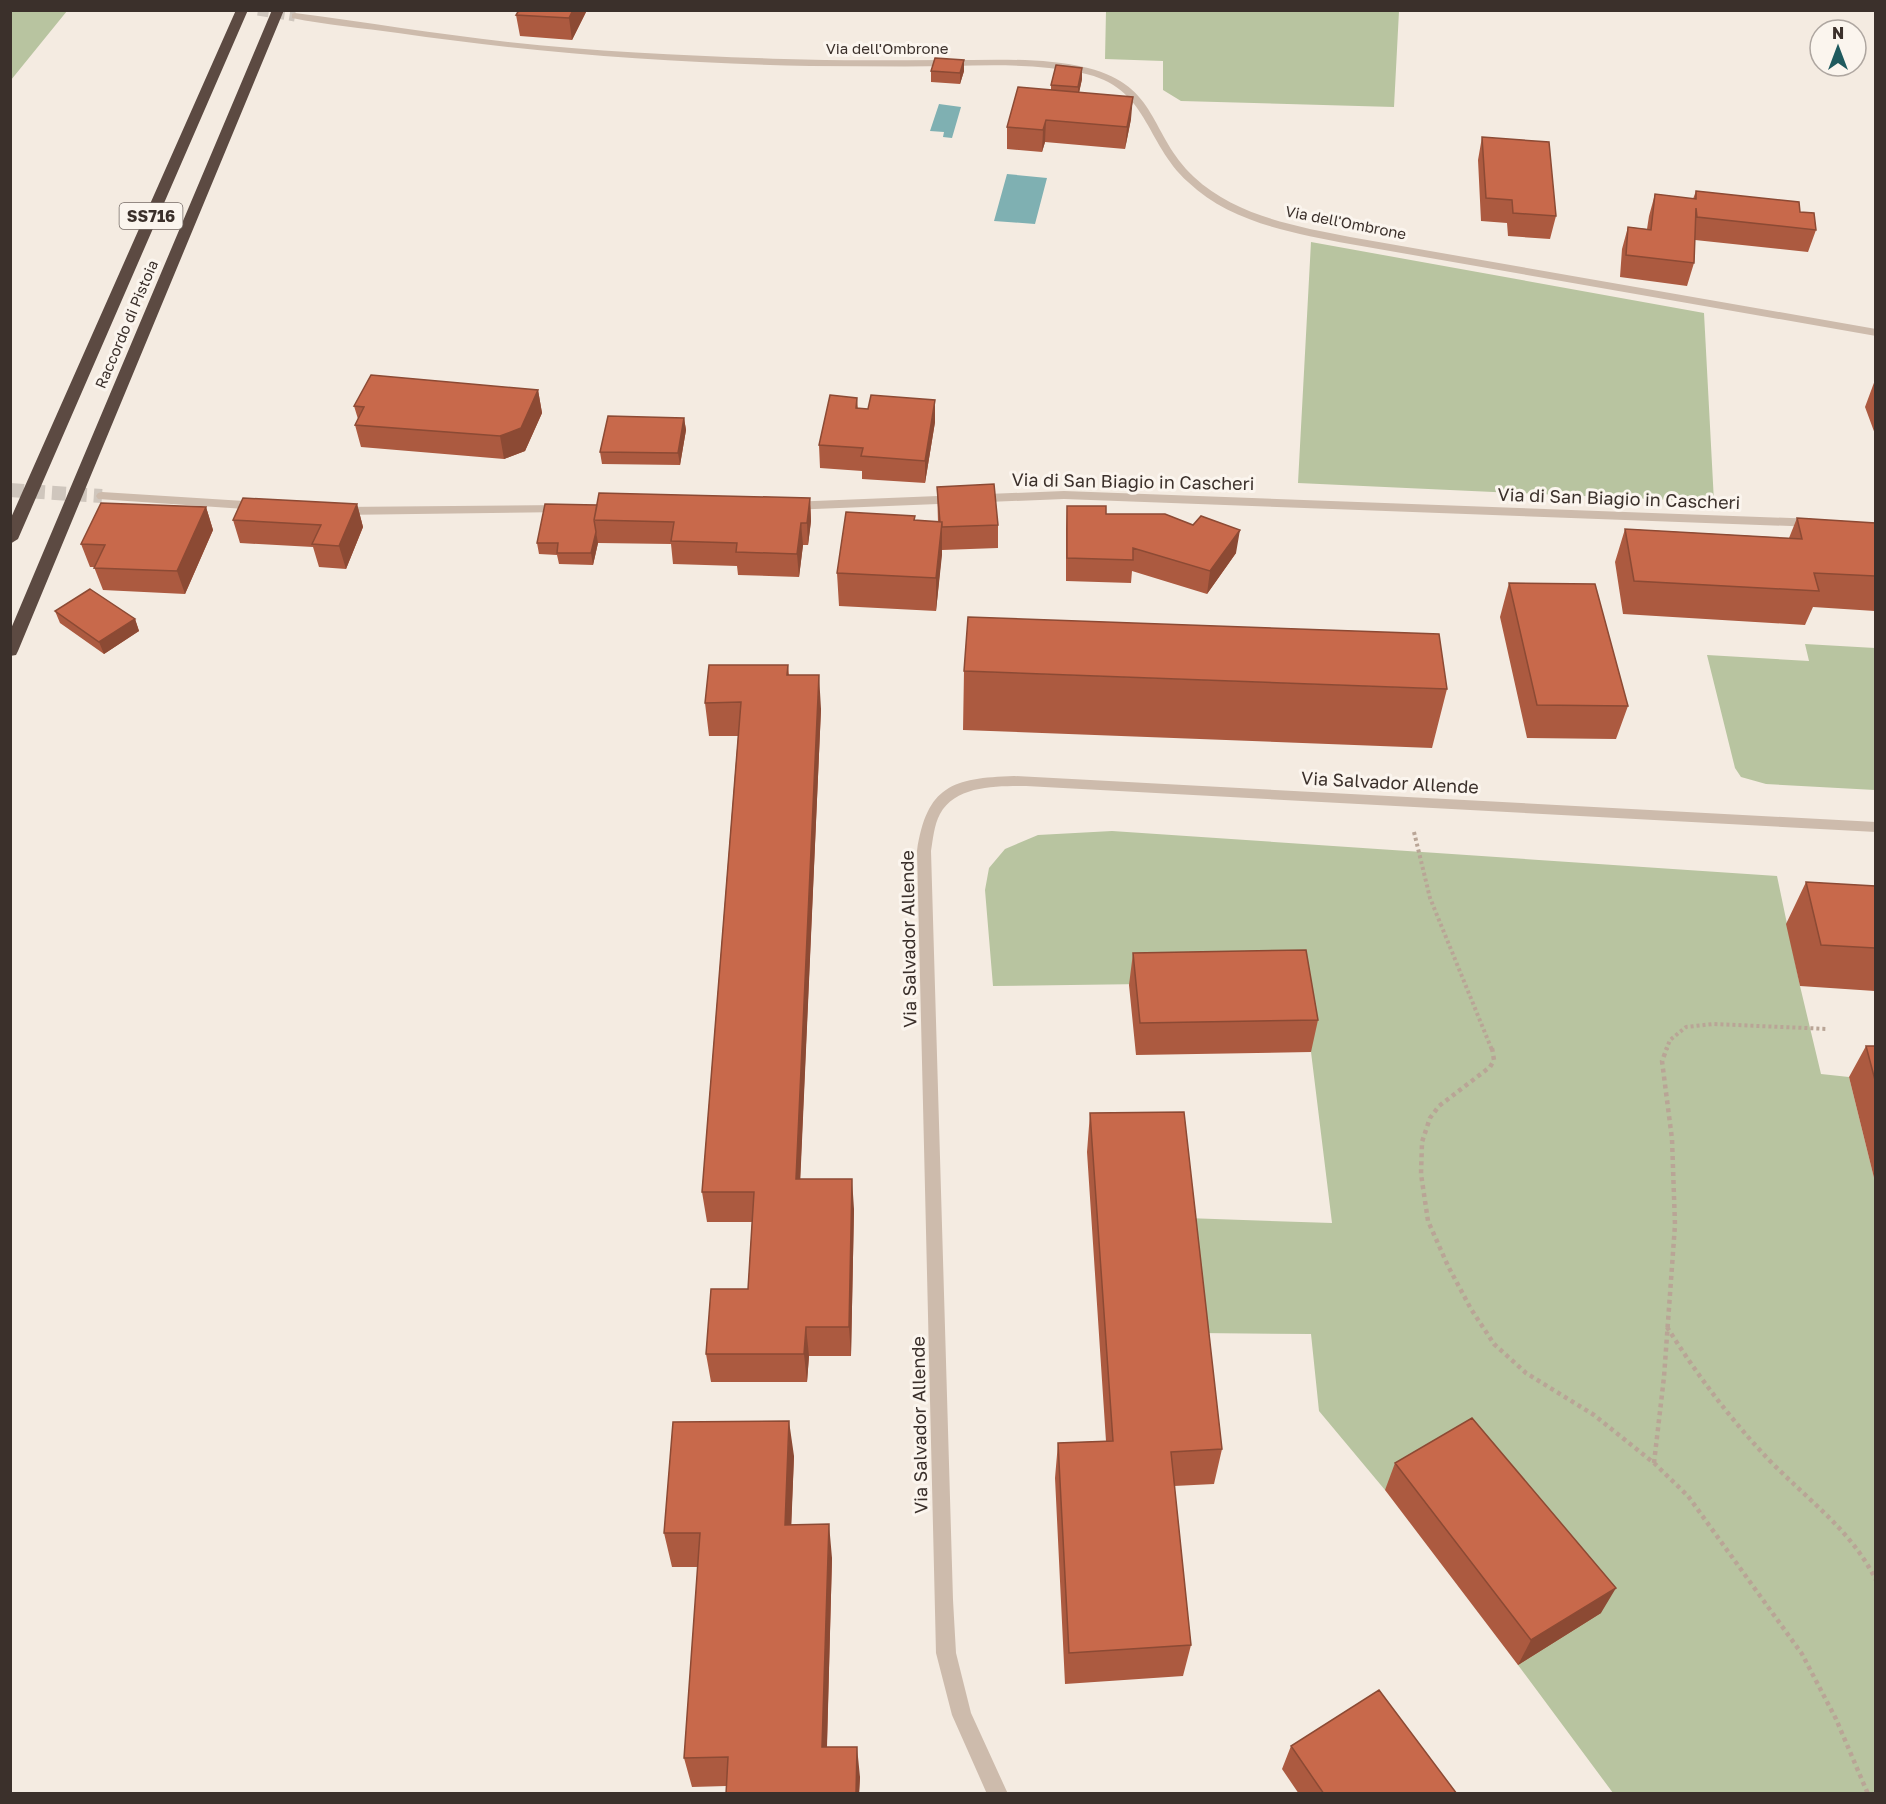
<svg xmlns="http://www.w3.org/2000/svg" width="1886" height="1804" font-family="'Golos Text',sans-serif">
<style>
.green{fill:#b8c4a0}
.water{fill:#7fb0b2}
.lines{fill:none;stroke-linecap:round;stroke-linejoin:round}
.minor-tunnel-far1{stroke:#cfc6bd;stroke-width:11;stroke-dasharray:11 5;stroke-linecap:butt}
.minor-tunnel{stroke:#cfc6bd;stroke-width:14;stroke-dasharray:14 7;stroke-linecap:butt}
.path-far1{stroke:#b9a596;stroke-width:4;stroke-dasharray:3 3;stroke-linecap:butt}
.path{stroke:#b9a596;stroke-width:4.5;stroke-dasharray:4 4;stroke-linecap:butt}
.minor{fill:#cdbbac;fill-rule:evenodd}
.highway{fill:#5c4a42;fill-rule:evenodd}
.wall{fill:#ac5a40}
.shaded-wall{fill:#8c4a34}
.building{fill:#c8694b;stroke:#8c4a34;stroke-width:1.5}
.labels{text-anchor:middle;dominant-baseline:central;stroke-width:6;stroke-linejoin:round;paint-order:stroke}
.far-street-label{font-size:15px;fill:#3b302b;stroke:#fbf5ee}
.shield{fill:#fbf5ee;stroke:#756b66;stroke-width:1.5}
.shield-label{font-size:16px;font-weight:bold;fill:#3b302b}
.street-label{font-size:18px;fill:#3b302b;stroke:#fbf5ee}
</style>
<rect width="100%" height="100%" fill="#f4ebe1"/>
<path class="green" d="M11 10 67 11 11 80 10 11Z
M1106 11H1399L1394 107 1181 101 1163 90V61L1105 59Z
M1311 242 1704 313 1714 502 1298 483Z
M1805 644 1875 648V790L1766 784 1741 777 1735 768 1707 655 1809 661Z
M1112 831 1777 876 1800 986 1821 1074 1849 1077 1875 1182V1793H1613L1518 1665 1461 1446 1385 1490 1319 1411 1311 1334 1198 1333 1186 1218 1332 1223 1311 1052 1299 982 993 986 985 890 989 868 1005 849 1038 835Z"/>
<path class="water" d="M939 104 961 107 952 138 943 137 944 132 930 131Z
M1007 174 1047 178 1035 224 994 221Z"/>
<g class="lines">
<path class="minor-tunnel-far1" d="M258 10 295 16"/>
<path class="minor-tunnel" d="M10 490 102 496"/>
<path class="path-far1" d="M1414 832 1430 898 1492 1050
M1666 1050 1670 1040 1686 1027 1713 1024 1828 1029"/>
<path class="path" d="M1492 1048 1494 1060 1490 1067 1439 1106 1430 1118 1422 1142 1421 1174 1428 1221 1448 1266 1471 1309 1494 1344 1526 1373 1594 1415 1654 1463 1688 1496 1802 1654 1836 1719 1868 1794
M1667 1327C1697 1375 1731 1420 1770 1461 1808 1500 1851 1530 1876 1580
M1654 1463 1664 1377 1675 1225 1672 1139 1662 1061 1667 1048"/>
<path class="minor" d="M295 13C366 22 436 34 508 42 599 52 692 56 784 59 838 61 893 60 947 60 994 60 1042 57 1088 68 1160 87 1148 133 1194 177 1236 216 1295 226 1350 237L1876 329V336L1350 244C1293 233 1231 223 1188 182 1144 142 1149 87 1082 73 1039 64 995 65 952 66 905 67 857 66 810 66 672 63 535 53 398 33 363 28 326 25 292 18V14Z
M1064 491 1816 519 1822 523 1816 527 1064 499 790 510 784 506 790 502Z
M102 492 260 502 266 506 260 510 98 499 96 496 98 493Z
M562 505 566 506 568 509 566 512 340 515 334 511 340 507Z
M1014 776 1876 822V832L1026 786C997 786 956 785 940 814 934 825 933 839 931 851L953 1600 956 1653 971 1713 1008 1794H987L952 1715 936 1653 917 851C927 786 952 778 1014 776Z"/>
<path class="highway" d="M236 10H248L18 539 10 544V520Z
M272 10H284L18 651 16 655 10 656V631Z"/>
</g>
<path class="wall" d="M587 10 572 40 520 36 516 15Z
M964 60V71L960 84 931 82V71Z
M1082 79 1079 92 1131 119 1125 149 1045 142 1042 152 1007 149V127L1051 90V85Z
M1482 137 1556 216 1550 239 1508 236 1507 223 1481 221 1478 160Z
M1696 191 1800 212 1816 230 1808 252 1695 240 1694 263 1687 286 1620 277 1622 249 1628 227 1647 229 1649 216 1655 194 1693 199Z
M1875 380V434L1865 407Z
M538 390 542 413 525 451 504 459 361 447 355 425 358 419 354 406Z
M857 398 858 409 935 422 925 483 862 479V471L820 468 819 445Z
M684 418 686 430 680 465 602 464 600 452Z
M937 487 998 525V548L942 550 936 611 839 606 837 573 915 520 938 522Z
M810 498 811 521 808 545H803L799 577 738 575 737 566 673 564 671 544 598 543 593 565 559 564 557 555 539 554 537 543 597 505Z
M357 504 363 527 346 569 319 567 313 547 240 543 233 520Z
M1067 506 1106 514 1236 553 1207 594 1132 571 1131 583 1066 581V529Z
M206 507 213 530 185 594 103 590 94 567H90L81 544Z
M1797 518 1875 523V611L1813 607 1805 625 1623 614 1615 562 1625 529 1789 538Z
M1509 583 1628 706 1616 739 1527 738 1500 617Z
M55 611 135 619 139 631 104 654 60 623Z
M788 665 789 675 821 709 800 1179 854 1209 851 1356H809L807 1382H711L706 1354 748 1289 752 1222H707L702 1192 738 736H709L705 703Z
M964 671 1447 689 1432 748 963 730Z
M1806 882 1875 886V991L1800 986 1786 924Z
M1133 953 1318 1020 1311 1052 1136 1055 1129 985Z
M1866 1046H1875V1182L1849 1077Z
M1090 1113 1222 1449 1214 1484 1174 1486 1191 1645 1183 1676 1065 1684 1055 1478 1058 1443 1106 1441 1087 1152Z
M794 1456 791 1525 832 1558 827 1747 860 1777 859 1794H726V1786L692 1787 684 1758 698 1567H672L664 1533Z
M1395 1463 1601 1613 1518 1665 1385 1490Z
M1291 1746 1457 1794H1299L1282 1769Z"/>
<path class="shaded-wall" d="M573 10H587L572 40 569 18Z
M964 60V71L960 84V73Z
M1082 68V79L1078 98V87Z
M1133 97 1131 119 1125 149 1127 127Z
M1046 120 1045 142 1042 152 1043 130Z
M538 390 542 413 525 451 504 459 500 436Z
M935 400V422L925 483V461Z
M684 418 686 430 680 465 678 453Z
M810 498 811 521 808 545 807 523Z
M357 504 363 527 346 569 339 546Z
M206 507 213 530 185 594 177 571Z
M942 522V555L936 611V578Z
M801 523 803 545 799 577 797 554Z
M1240 530 1236 553 1207 594 1210 571Z
M596 532 598 543 593 565 591 553Z
M135 619 139 631 104 654 99 642Z
M819 675 821 709 799 1209 796 1179Z
M852 1179 854 1209 851 1356 849 1327Z
M806 1327 809 1356 807 1382 804 1354Z
M789 1421 794 1456 790 1559 785 1525Z
M829 1524 832 1558 826 1777 822 1747Z
M1616 1588 1601 1613 1518 1665 1531 1640Z
M857 1747 860 1777 859 1794H856Z"/>
<path class="building" d="M519 10H573L569 18 516 15Z
M935 58 964 60 960 73 931 71Z
M1056 65 1082 68 1078 87 1051 85Z
M1018 87 1133 97 1127 127 1046 120 1043 130 1007 127Z
M1482 137 1549 142 1556 216 1513 213 1512 200 1486 198Z
M1696 191 1799 202 1800 212 1814 213 1816 230 1697 217 1696 208 1694 263 1626 255 1628 227 1651 230 1655 194 1696 199Z
M371 375 538 390 521 428 500 436 355 425 364 407 354 406Z
M830 395 857 398 856 408 868 409 871 395 935 400 925 461 861 456 863 448 819 445Z
M608 416 684 418 678 453 600 452Z
M994 484 998 525 942 527V522H940L937 487Z
M599 493 810 498 807 523H801L797 554 736 552 737 543 671 541 674 522 594 520Z
M243 498 357 504 339 546 312 544 321 525 233 520Z
M101 503 206 507 177 571 94 568 105 545 81 544Z
M545 504 597 505 594 520 596 532 591 553H557L558 543H537Z
M1067 506H1106V514H1165L1193 525 1201 516 1240 530 1210 571 1133 548V560L1067 558Z
M846 512 915 516 914 520 942 522 936 578 837 573Z
M1797 518 1875 523V576L1814 573 1819 591 1634 581 1625 529 1802 539Z
M1509 583 1595 584 1628 706 1537 705Z
M90 589 135 619 99 642 55 611Z
M968 617 1439 634 1447 689 964 671Z
M709 665H788L787 675H819L796 1179H852L849 1327H806L804 1354H706L711 1289H748L754 1192H702L741 702 705 703Z
M1806 882 1875 886V948L1821 945Z
M1306 950 1318 1020 1140 1023 1133 953Z
M1866 1046H1875V1080Z
M1184 1112 1222 1449 1171 1452 1191 1645 1069 1653 1058 1443 1113 1441 1090 1113Z
M1472 1418 1616 1588 1531 1640 1395 1463Z
M789 1421 785 1525 829 1524 822 1747H857L856 1794H726L728 1757 684 1758 700 1533H664L673 1422Z
M1379 1690 1457 1794H1324L1291 1746Z"/>
<g class="labels">
<g class="far-street-label">
<text x="887" y="48">Via dell'Ombrone</text>
<text transform="translate(1346 222) rotate(11)">Via dell'Ombrone</text>
<text transform="translate(126 324) rotate(-67)">Raccordo di Pistoia</text>
</g>
<rect class="shield" x="119.5" y="203" width="63" height="26" rx="4.5"/>
<g class="shield-label">
<text x="151" y="216">SS716</text>
</g>
<g class="street-label">
<text transform="translate(1133 481) rotate(1)">Via di San Biagio in Cascheri</text>
<text transform="translate(1619 498) rotate(2)">Via di San Biagio in Cascheri</text>
<text transform="translate(1390 782) rotate(3)">Via Salvador Allende</text>
<text transform="translate(908 939) rotate(-91)">Via Salvador Allende</text>
<text transform="translate(919 1425) rotate(-91)">Via Salvador Allende</text>
</g>
</g>
<rect width="1886" height="1804" fill="none" stroke="#3b302b" stroke-width="24"/>
<g transform="translate(1838 48)"><circle r="28" fill="#fbf5ee" stroke="#aea6a0" stroke-width="1.5"/>
<path d="M0-4.5L10 22L0 15L-10 22Z" fill="#1f5a5e"/>
<text y="-9" font-size="16" font-weight="bold" text-anchor="middle" fill="#3b302b">N</text>
</g>
</svg>
